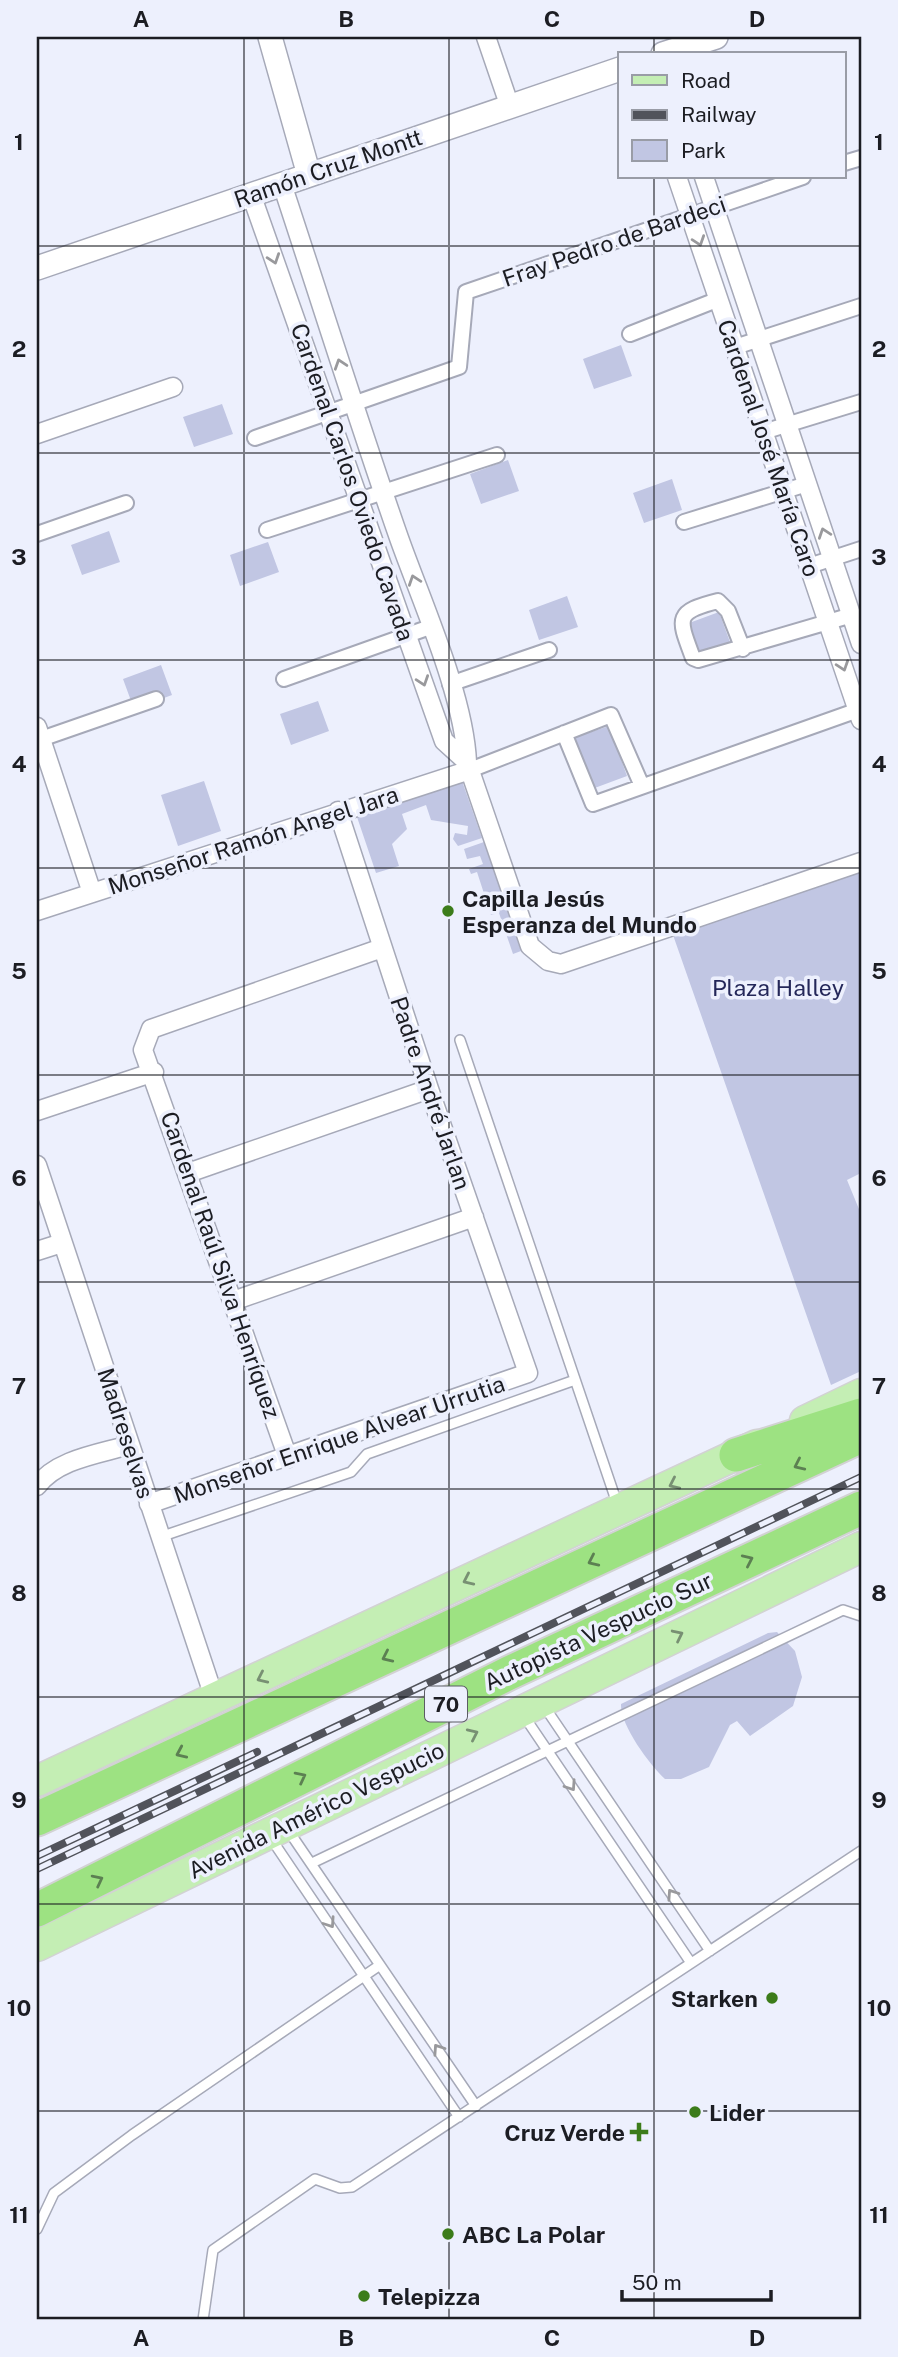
<svg xmlns="http://www.w3.org/2000/svg" width="898" height="2357" font-family="'Public Sans',sans-serif">
<style>
.green{fill:#c1c6e3}
.lines{fill:none;stroke-linecap:round;stroke-linejoin:round}
.service-casing{stroke:#a6a9b8;stroke-width:12}
.pedestrian-casing{stroke:#a6a9b8;stroke-width:18}
.minor-casing{stroke:#a6a9b8;stroke-width:21}
.tertiary-casing{stroke:#a6a9b8;stroke-width:26}
.primary-casing{stroke:#d2d2d3;stroke-width:33}
.motorway-casing{stroke:#d2d2d3;stroke-width:37}
.service{stroke:#fff;stroke-width:9}
.pedestrian{stroke:#fff;stroke-width:14}
.minor{stroke:#fff;stroke-width:18}
.tertiary{stroke:#fff;stroke-width:23}
.primary{stroke:#c4eeb4;stroke-width:30}
.motorway{stroke:#9de282;stroke-width:33}
.rail-casing{stroke:#51535b;stroke-width:8}
.rail{stroke:#edf0fd;stroke-width:5;stroke-dasharray:16;stroke-linecap:butt}
.oneway{stroke:#99999c}
.oneway2{stroke:#5c8052}
.oneway3{stroke:#789073}
.grid{fill:none;stroke:#1c1d23;stroke-width:2;stroke-opacity:0.55}
.poi-dot{fill:#3c7c1a;stroke:#edf0fd;stroke-width:2.5}
.labels{text-anchor:middle;dominant-baseline:central;stroke-width:7;stroke-linejoin:round;paint-order:stroke}
.shield{fill:#edf0fd;stroke:#5b5c64;stroke-width:2}
.shield-label{font-size:21px;font-weight:bold;fill:#1c1d23}
.street-label{font-size:23px;fill:#1c1d23;stroke:#edf0fd}
.poi-label{font-size:23px;font-weight:bold;fill:#1c1d23;stroke:#edf0fd;text-anchor:start}
.park-label{font-size:23px;fill:#242759;stroke:#edf0fd}
.neatline{fill:none;stroke:#1c1d23;stroke-width:2.5}
.grid-label{font-size:23px;text-anchor:middle;font-weight:bold;fill:#1c1d23}
</style>
<rect width="100%" height="100%" fill="#edf0fd"/>
<path class="green" d="M621 345 632 376 594 389 583 359Z
M222 404 233 434 194 447 183 417Z
M508 460 519 491 481 504 470 474Z
M672 479 682 510 644 523 633 493Z
M109 531 120 562 82 575 71 545Z
M268 542 279 572 240 586 230 555Z
M567 596 578 627 539 640 529 610Z
M719 612 730 642 691 656 681 626Z
M161 665 172 695 134 709 123 679Z
M318 701 329 731 291 745 280 714Z
M609 726 627 776 592 789 573 738Z
M204 781 221 831 178 846 161 795Z
M462 781 482 838 458 846 453 839 455 833 467 835 468 826 431 820 426 805 402 814 407 829 392 844 399 866 376 873 357 817Z
M484 842 521 951 513 954 499 913 491 915 477 872 471 874 469 869 483 864 480 856 467 859 464 849Z
M861 871V1173L847 1180 861 1214V1371L831 1385 673 935Z
M777 1632 795 1651 802 1677 793 1706 750 1736 737 1721 730 1725 709 1767 681 1779H665C649 1764 620 1725 621 1704L768 1633Z"/>
<g class="lines">
<defs>
<path id="service" d="M460 1040 618 1506
M160 1537 351 1472 367 1454 575 1380
M544 1706 710 1951
M524 1716 691 1963
M288 1830 476 2106
M270 1837 459 2117
M312 1863 843 1610 861 1616
M37 2229 54 2193 132 2135 380 1965
M203 2320 213 2250 315 2179 340 2188 352 2187 861 1851"/>
<path id="pedestrian" d="M844 163 861 158
M630 334 719 299
M735 347 861 306
M763 432 861 402
M255 438 459 367 466 292 803 177
M684 522 807 484
M267 530 497 455
M37 534 126 503
M809 566 861 549
M743 649 728 611 718 601C674 612 678 618 693 658L698 660 852 615
M284 679 430 627
M450 684 549 650
M564 733 593 804 861 709
M41 739 156 699
M470 770 611 715 642 786"/>
<path id="minor" d="M486 37 510 107
M677 177 861 720
M704 177 861 644
M282 184C321 302 358 421 399 538 422 603 464 695 467 762L530 946 548 961 561 964 861 862
M251 194 444 741 467 762
M37 434 173 387
M37 727 92 893
M37 911 470 770
M37 1111 154 1072
M37 1165 215 1700
M188 1173 429 1089
M37 1251 62 1243
M233 1301 474 1217
M288 1458 143 1050 151 1029 382 948
M37 1486C57 1459 99 1454 129 1445
M149 1504 528 1373 429 1089 338 811"/>
<path id="tertiary" d="M270 37 309 175
M663 54 716 37
M37 268 620 69"/>
<path id="primary" d="M805 1421 861 1394
M37 1781 757 1445
M37 1946 861 1547"/>
<path id="motorway" d="M736 1455 861 1415
M37 1819 861 1436
M37 1910 509 1673 861 1508"/>
</defs>
<use href="#service" class="service-casing"/>
<use href="#pedestrian" class="pedestrian-casing"/>
<use href="#minor" class="minor-casing"/>
<use href="#tertiary" class="tertiary-casing"/>
<use href="#primary" class="primary-casing"/>
<use href="#motorway" class="motorway-casing"/>
<use href="#service" class="service"/>
<use href="#pedestrian" class="pedestrian"/>
<use href="#minor" class="minor"/>
<use href="#tertiary" class="tertiary"/>
<use href="#primary" class="primary"/>
<use href="#motorway" class="motorway"/>
<defs>
<path id="rail" d="M37 1856 257 1752
M37 1869 861 1477"/>
</defs>
<use href="#rail" class="rail-casing"/>
<use href="#rail" class="rail"/>
</g>
<defs><path id="oneway-chevron" d="M-2-3.5L2.5 0L-2 3.5" fill="none" stroke-width="1.6" stroke-linecap="round" stroke-linejoin="round" transform="scale(1.75)"/></defs>
<g class="oneway">
<use href="#oneway-chevron" transform="translate(699 241) rotate(71)"/>
<use href="#oneway-chevron" transform="translate(274 259) rotate(71)"/>
<use href="#oneway-chevron" transform="translate(340 364) rotate(-108)"/>
<use href="#oneway-chevron" transform="translate(824 533) rotate(-109)"/>
<use href="#oneway-chevron" transform="translate(414 580) rotate(-109)"/>
<use href="#oneway-chevron" transform="translate(843 666) rotate(71)"/>
<use href="#oneway-chevron" transform="translate(423 681) rotate(71)"/>
<use href="#oneway-chevron" transform="translate(571 1786) rotate(56)"/>
<use href="#oneway-chevron" transform="translate(672 1894) rotate(-124)"/>
<use href="#oneway-chevron" transform="translate(330 1923) rotate(56)"/>
<use href="#oneway-chevron" transform="translate(438 2049) rotate(-124)"/>
</g>
<g class="oneway2">
<use href="#oneway-chevron" transform="translate(799 1465) rotate(155)"/>
<use href="#oneway-chevron" transform="translate(748 1560) rotate(-25)"/>
<use href="#oneway-chevron" transform="translate(593 1561) rotate(155)"/>
<use href="#oneway-chevron" transform="translate(387 1657) rotate(155)"/>
<use href="#oneway-chevron" transform="translate(181 1753) rotate(156)"/>
<use href="#oneway-chevron" transform="translate(301 1777) rotate(-27)"/>
<use href="#oneway-chevron" transform="translate(98 1880) rotate(-27)"/>
</g>
<g class="oneway3">
<use href="#oneway-chevron" transform="translate(674 1484) rotate(155)"/>
<use href="#oneway-chevron" transform="translate(468 1580) rotate(155)"/>
<use href="#oneway-chevron" transform="translate(678 1635) rotate(-26)"/>
<use href="#oneway-chevron" transform="translate(262 1678) rotate(155)"/>
<use href="#oneway-chevron" transform="translate(473 1734) rotate(-25)"/>
</g>
<path class="grid" d="M244 37V2320M449 37V2320M654 37V54M654 177V2320M37 246H861M37 453H861M37 660H861M37 868H861M37 1075H861M37 1282H861M37 1489H861M37 1697H861M37 1904H861M37 2111H861"/>
<g class="poi-dot">
<circle cx="448" cy="911" r="7"/>
<circle cx="772" cy="1998" r="7"/>
<circle cx="695" cy="2112" r="7"/>
<path d="M635.5 2121.5h7v7h7v7h-7v7h-7v-7h-7v-7h7z"/>
<circle cx="448" cy="2234" r="7"/>
<circle cx="364" cy="2296" r="7"/>
</g>
<g class="labels">
<rect class="shield" x="425" y="1686.5" width="42" height="35" rx="5"/>
<g class="shield-label">
<text x="446" y="1704">70</text>
</g>
<g class="street-label">
<text transform="translate(328 168) rotate(-19)">Ramón Cruz Montt</text>
<text transform="translate(614 241) rotate(-19)">Fray Pedro de Bardeci</text>
<text transform="translate(769 448) rotate(71)">Cardenal José María Caro</text>
<text transform="translate(353 482) rotate(71)">Cardenal Carlos Oviedo Cavada</text>
<text transform="translate(253 840) rotate(-18)">Monseñor Ramón Angel Jara</text>
<text transform="translate(431 1093) rotate(71)">Padre André Jarlan</text>
<text transform="translate(221 1265) rotate(71)">Cardenal Raúl Silva Henríquez</text>
<text transform="translate(126 1433) rotate(72)">Madreselvas</text>
<text transform="translate(339 1439) rotate(-19)">Monseñor Enrique Alvear Urrutia</text>
<text transform="translate(598 1631) rotate(-25)">Autopista Vespucio Sur</text>
<text transform="translate(316 1810) rotate(-26)">Avenida Américo Vespucio</text>
</g>
<g class="poi-label">
<text x="462" y="898">Capilla Jesús<tspan x="462" dy="26">Esperanza del Mundo</tspan></text>
<text x="758" y="1998" text-anchor="end">Starken</text>
<text x="709" y="2112">Lider</text>
<text x="625" y="2132" text-anchor="end">Cruz Verde</text>
<text x="462" y="2234">ABC La Polar</text>
<text x="378" y="2296">Telepizza</text>
</g>
<g class="park-label">
<text x="778" y="987">Plaza Halley</text>
</g>
</g>
<rect width="898" height="2357" fill="none" stroke="#edf0fd" stroke-width="77"/>
<rect x="618" y="52" width="228" height="126" fill="#edf0fd" stroke="#999ca6" stroke-width="2"/>
<rect x="632" y="75" width="35" height="10" fill="#c4eeb4" stroke="#999ca6" stroke-width="2"/>
<text x="681" y="88" font-size="21" fill="#1c1d23">Road</text>
<rect x="632" y="110" width="35" height="10" fill="#51535b" stroke="#999ca6" stroke-width="2"/>
<text x="681" y="122" font-size="21" fill="#1c1d23">Railway</text>
<rect x="632" y="140" width="35" height="21" fill="#c1c6e3" stroke="#999ca6" stroke-width="2"/>
<text x="681" y="158" font-size="21" fill="#1c1d23">Park</text>
<path d="M622 2290v10h149v-10" fill="none" stroke="#1c1d23" stroke-width="3.5"/>
<text x="632" y="2290" font-size="21" fill="#1c1d23" stroke="#edf0fd" stroke-width="5" paint-order="stroke">50 m</text>
<rect x="38" y="38" width="822" height="2280" class="neatline"/>
<g class="grid-label">
<text x="141" y="27">A</text>
<text x="346" y="27">B</text>
<text x="552" y="27">C</text>
<text x="757" y="27">D</text>
<text x="19" y="150">1</text>
<text x="879" y="150">1</text>
<text x="19" y="357">2</text>
<text x="879" y="357">2</text>
<text x="19" y="565">3</text>
<text x="879" y="565">3</text>
<text x="19" y="772">4</text>
<text x="879" y="772">4</text>
<text x="19" y="979">5</text>
<text x="879" y="979">5</text>
<text x="19" y="1186">6</text>
<text x="879" y="1186">6</text>
<text x="19" y="1394">7</text>
<text x="879" y="1394">7</text>
<text x="19" y="1601">8</text>
<text x="879" y="1601">8</text>
<text x="19" y="1808">9</text>
<text x="879" y="1808">9</text>
<text x="19" y="2016">10</text>
<text x="879" y="2016">10</text>
<text x="19" y="2223">11</text>
<text x="879" y="2223">11</text>
<text x="141" y="2346">A</text>
<text x="346" y="2346">B</text>
<text x="552" y="2346">C</text>
<text x="757" y="2346">D</text>
</g>
</svg>
